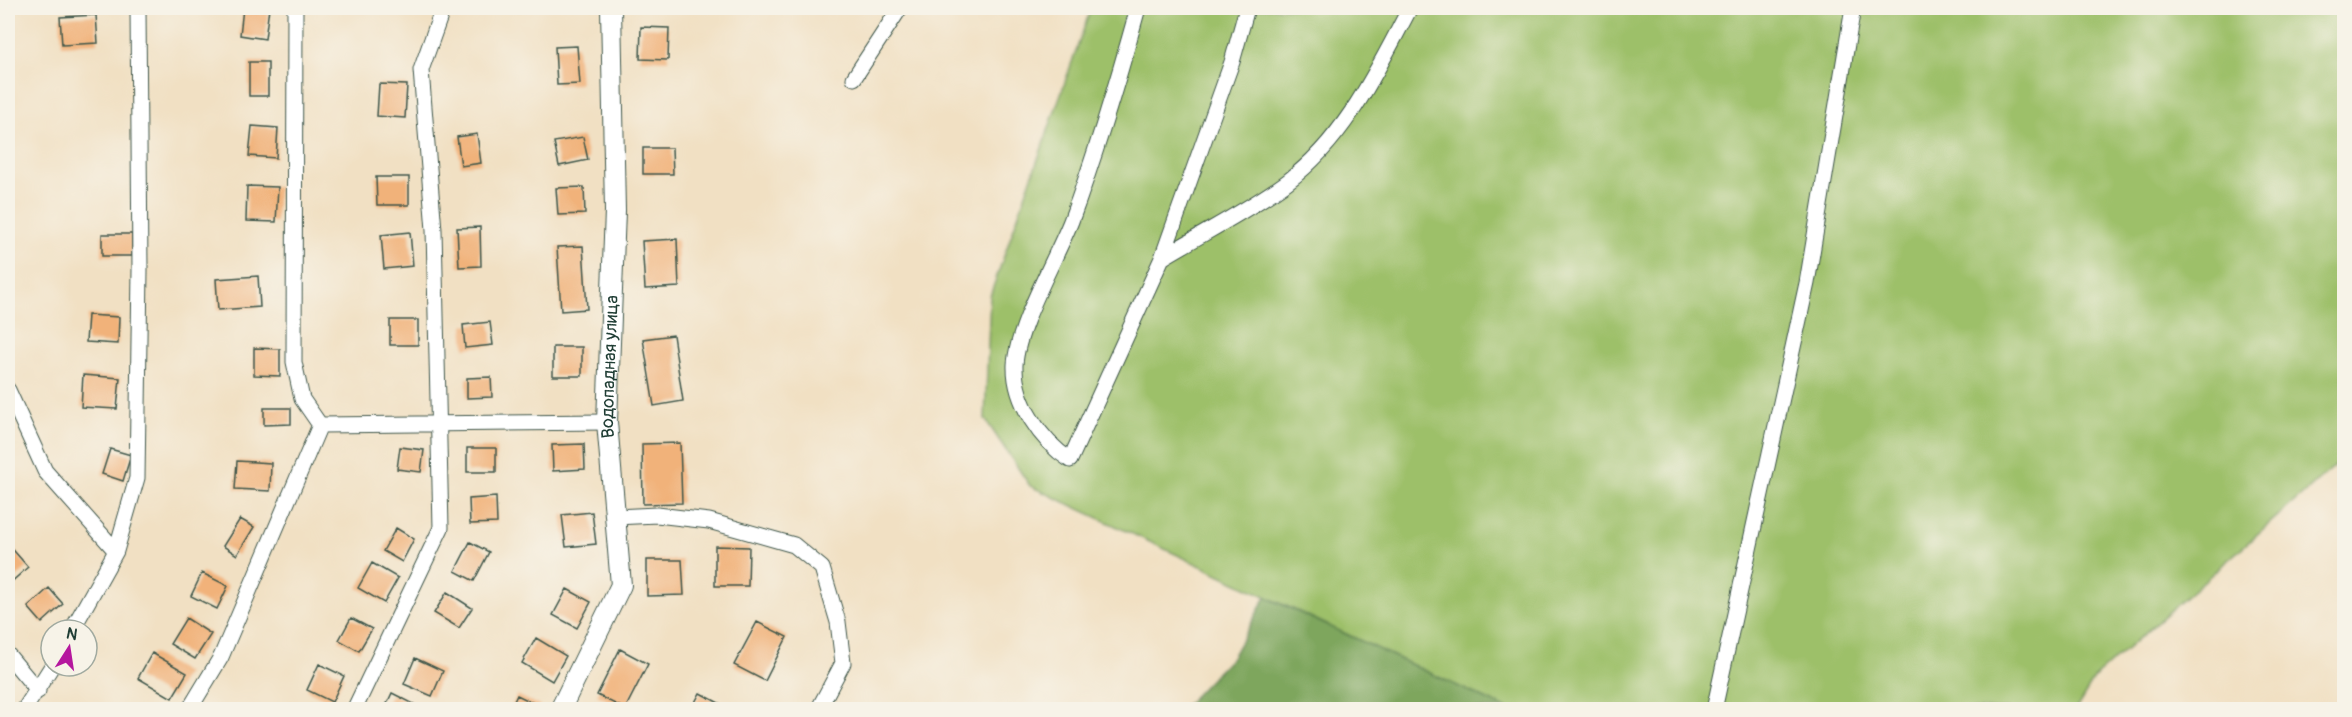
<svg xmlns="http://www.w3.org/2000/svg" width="2352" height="717" font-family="Pangolin,sans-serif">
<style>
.green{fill:#9dc069;stroke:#5e7e4e;stroke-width:1.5}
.forest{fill:#7ea65d;stroke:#4e7248;stroke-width:1.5}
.building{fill:#f1b27a}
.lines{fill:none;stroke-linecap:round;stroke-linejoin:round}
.minor-casing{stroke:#3e5549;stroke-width:17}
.tertiary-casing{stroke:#3e5549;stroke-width:22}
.path{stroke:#3e5549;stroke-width:3;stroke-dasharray:1.5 4.5;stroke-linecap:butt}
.minor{stroke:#fff;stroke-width:15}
.tertiary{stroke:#fff;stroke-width:20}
.labels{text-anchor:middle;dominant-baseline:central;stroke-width:4.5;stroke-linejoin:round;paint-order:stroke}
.street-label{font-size:18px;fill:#1f3d34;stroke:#f7f3e8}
</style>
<rect width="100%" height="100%" fill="#f7f3e8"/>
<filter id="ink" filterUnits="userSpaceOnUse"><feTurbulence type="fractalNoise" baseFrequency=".0167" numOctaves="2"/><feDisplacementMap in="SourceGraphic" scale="12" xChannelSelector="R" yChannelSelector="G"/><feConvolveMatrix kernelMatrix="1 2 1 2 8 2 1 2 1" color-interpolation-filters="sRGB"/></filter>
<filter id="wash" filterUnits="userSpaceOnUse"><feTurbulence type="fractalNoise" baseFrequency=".008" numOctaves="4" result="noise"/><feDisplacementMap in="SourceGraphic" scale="24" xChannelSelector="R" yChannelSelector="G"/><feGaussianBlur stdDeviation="1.35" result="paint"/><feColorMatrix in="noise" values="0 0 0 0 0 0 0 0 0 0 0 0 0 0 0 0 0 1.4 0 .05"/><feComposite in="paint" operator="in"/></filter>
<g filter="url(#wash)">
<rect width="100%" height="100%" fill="#f1e0c3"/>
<path class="green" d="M1091 8H2344V458L2096 676 2076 709H1507L1030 486 985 419 990 296Z"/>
<path class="forest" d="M1266 597 1507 709H1182L1232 657Z"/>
<g id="blocks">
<path class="building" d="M243 8H269L265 39 240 35Z
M325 8H366V12Z
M96 15 98 43 62 45 60 17Z
M641 27 669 28 668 60 640 59Z
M577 46 580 84 557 85 555 47Z
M249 62H268V96H249Z
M379 84 407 85 405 118 377 116Z
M252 126 278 128 276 158 249 156Z
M477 134 481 163 461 166 457 137Z
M583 137 588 160 559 166 554 142Z
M643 148H672L673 174H643Z
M376 177H409V205H377Z
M247 186 278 187 276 222 246 221Z
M584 187 585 214 558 215 556 188Z
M480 227 481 266 459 267 457 228Z
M410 232 413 266 384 269 381 235Z
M102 234H132V256H102Z
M677 239 679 287 645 289 642 241Z
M583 246 587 309 561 311 557 247Z
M258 276 260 307 218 310 216 279Z
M88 315 119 317 118 344 86 342Z
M390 320H418V345H390Z
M490 322 493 345 465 348 463 325Z
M673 335 683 401 654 406 643 339Z
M553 347H582V376H553Z
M254 348 280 349V376L254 375Z
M83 375 120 378 117 409 81 407Z
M491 377 492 397 467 398V378Z
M264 408H291V424L264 425Z
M680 443 682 503 643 504 642 444Z
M584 444 585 469 553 471 552 445Z
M400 447 424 450 421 472 397 469Z
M467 448H496V472H467Z
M110 449 131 455 123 481 102 474Z
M237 461 271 463 270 491 235 489Z
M496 497 497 523 470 524 469 499Z
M592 512 596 544 566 547 562 515Z
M240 519 254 527 237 555 223 546Z
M396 528 414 539 402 562 383 551Z
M470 542 489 552 474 581 455 571Z
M8 544 28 567 8 585Z
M715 546 749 547 748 586H715Z
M647 560H682L684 595 647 596Z
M372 563 398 578 384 603 358 588Z
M202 573 228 586 217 609 191 596Z
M49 588 63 604 42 623 28 607Z
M567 589 591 602 577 628 553 615Z
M447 592 472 608 459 628 434 613Z
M186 618 211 634 195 659 170 644Z
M351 618 372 629 359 651 339 640Z
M757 622 787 637 765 681 734 665Z
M536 638 566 656 552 681 522 663Z
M620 649 648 664 625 709 597 695Z
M152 653 187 673 172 698 138 678Z
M415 658 443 671 432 696 404 684Z
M319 664 344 676 332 702 307 690Z
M392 693 416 705 414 710H384Z
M700 693 732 710H691Z
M517 695 540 706 538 710H510Z"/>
</g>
</g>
<g filter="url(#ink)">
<use href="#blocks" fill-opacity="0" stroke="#3e5549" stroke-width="1.5"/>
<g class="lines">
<defs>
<path id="minor" d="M295 8 294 362 302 399 320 425 607 422
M1138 8C1118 80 1097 151 1071 221 1056 259 1017 326 1015 365 1014 402 1041 441 1070 460L1162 258 1232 62 1247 8
M854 78 900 8
M1162 258C1203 233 1249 210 1287 182 1346 138 1377 70 1410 8
M8 390 45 471 116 551
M615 517 657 515 709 521 794 545 822 568 838 622 843 663 818 710
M72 630 116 551 137 478 140 270 138 8
M8 655 38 691
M24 710 52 666
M189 710 221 657 320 425
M354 710 441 528 434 230 421 70 443 8
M1714 710 1807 283 1853 8"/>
<g id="tertiary">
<path id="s1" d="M560 710 621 585 607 422 615 211 611 8"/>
</g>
</defs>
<use href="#minor" class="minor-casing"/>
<use href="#tertiary" class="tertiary-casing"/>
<path class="path" d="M2343 710 2344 706"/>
<use href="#minor" class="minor"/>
<use href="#tertiary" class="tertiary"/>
</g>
</g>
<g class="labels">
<g class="street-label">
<text stroke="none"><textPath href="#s1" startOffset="358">Водопадная улица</textPath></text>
</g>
</g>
<rect width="2352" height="717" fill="none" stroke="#f7f3e8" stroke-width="30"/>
<g transform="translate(69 648) rotate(12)"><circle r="28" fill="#f7f3e8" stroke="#a1aaa0" stroke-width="1.5"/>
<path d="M0-4.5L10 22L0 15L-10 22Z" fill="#b5179e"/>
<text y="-9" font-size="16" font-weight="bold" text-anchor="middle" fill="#1f3d34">N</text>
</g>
</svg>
